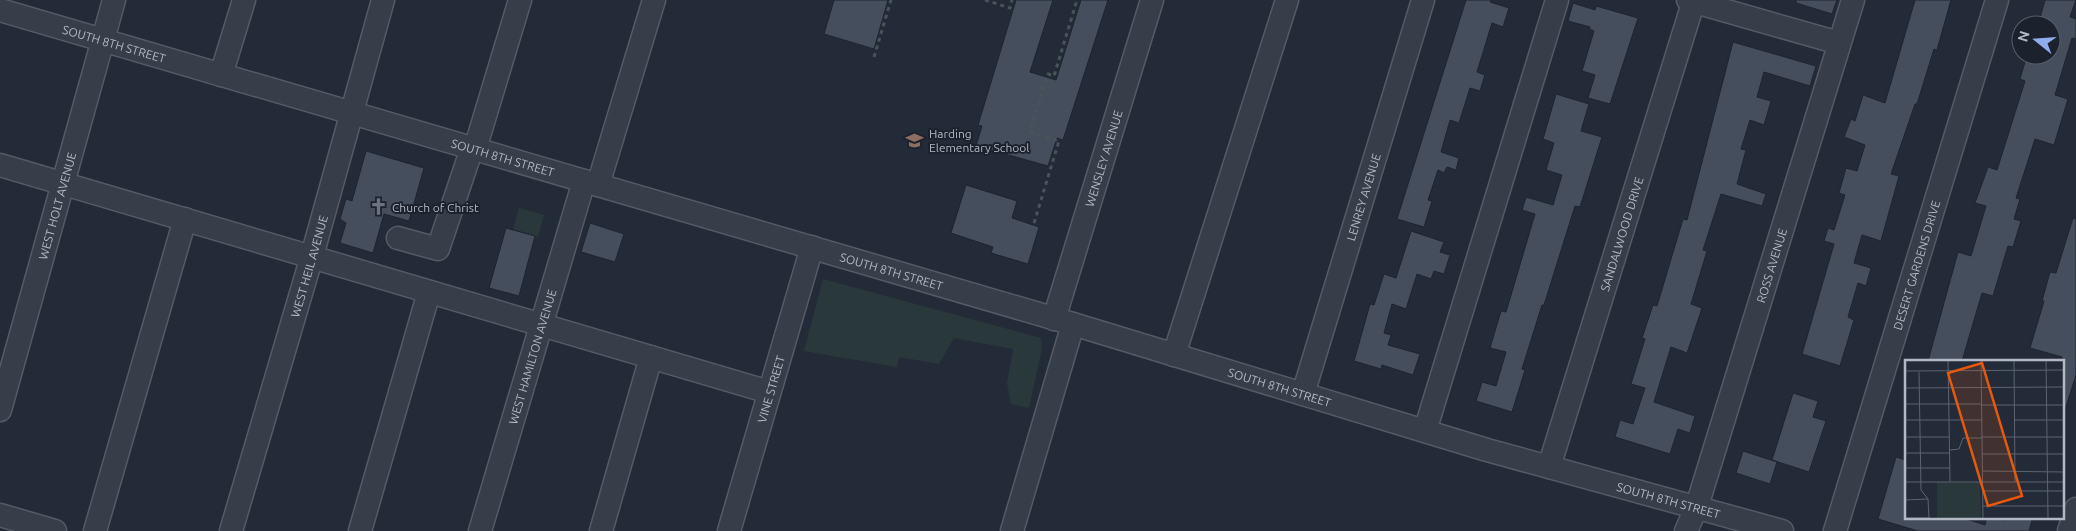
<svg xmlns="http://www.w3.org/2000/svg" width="2076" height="531" font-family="Ubuntu,sans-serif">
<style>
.green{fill:#29393b}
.building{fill:#454e5c;stroke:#1e242f}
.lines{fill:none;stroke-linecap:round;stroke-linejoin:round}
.minor-casing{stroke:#555b66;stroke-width:25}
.path{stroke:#455558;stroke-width:3;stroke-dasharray:4 4;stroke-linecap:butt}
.minor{stroke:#373d49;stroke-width:22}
.labels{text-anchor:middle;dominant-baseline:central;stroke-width:4;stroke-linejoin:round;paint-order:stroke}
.street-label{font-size:12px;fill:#b2b8c4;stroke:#1c222d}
.poi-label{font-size:12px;fill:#b2b8c4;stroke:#1c222d;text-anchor:start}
.inset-road{fill:none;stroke:#5d6370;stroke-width:1}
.view{fill:#e8590c;fill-opacity:0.15;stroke:#e8590c;stroke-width:2.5}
.inset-edge{fill:none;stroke:#b2b8c4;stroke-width:2.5}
</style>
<rect width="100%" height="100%" fill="#242b38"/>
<path class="green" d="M519 208 544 215 538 237 513 229Z
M823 279 1041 338 1042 348 1029 408 1011 404 1007 383 1013 349 954 338 939 364 899 357 897 367 804 351Z"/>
<path class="building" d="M834 0H888L874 49 824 34Z
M1016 0H1053L1030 72 1056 80 1081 0H1108L1063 140 1057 138 1048 166 976 146 982 126 978 125Z
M1466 0H1491L1490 2 1509 8 1503 27 1492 23 1477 72 1485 75 1480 91 1470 88 1459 123 1450 120 1441 152 1459 158 1456 170 1447 167 1444 173 1438 170 1428 200 1432 201 1424 227 1397 219Z
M1796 0H1837L1832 14 1796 3Z
M1915 0H1951L1937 50 1934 49 1917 104H1915L1891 174 1899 176 1881 241 1862 235 1854 263 1871 268 1866 286 1858 283 1848 317 1854 320 1840 366 1802 354 1834 244 1824 241 1828 228 1834 230 1845 195 1839 193 1846 168 1857 171 1865 145 1844 137 1851 119 1855 121 1863 95 1885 103Z
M2045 0H2076L2070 17 2076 19V39L2072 38 2055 95 2068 99 2054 145 2035 139 2016 198 2020 199 2014 219 2021 221 2013 247 2008 246 1993 296 1982 293 1962 361H1928L1958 252 1971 256 1986 206 1975 203 1988 167 1997 170 2025 81 2020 79 2027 55H2051V25H2038Z
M1573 3 1595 10 1596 6 1638 18 1610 104 1588 98 1595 75 1582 71 1594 31 1589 29 1590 27 1568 21Z
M1733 42 1816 66 1810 86 1764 72 1757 97 1771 101 1764 125 1750 120 1741 149 1746 150 1737 184 1766 194 1762 206 1721 194 1703 250 1707 251 1691 304 1702 308 1687 353 1671 347 1654 402 1695 416 1690 433 1678 429 1670 454 1615 437 1620 420 1633 424 1645 388 1631 384 1645 339 1642 338 1653 305 1657 306 1683 219 1687 220Z
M1556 94 1589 104 1581 131 1602 137 1580 207 1575 206 1544 305H1542L1522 369 1525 370 1512 412 1476 401 1482 382 1496 386 1506 352 1490 348 1501 311 1506 312 1535 214 1522 210 1526 197 1553 205 1562 175 1546 170 1554 143 1543 139Z
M366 151 424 168 409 221 384 214 373 253 340 243 346 223 340 219 346 199 352 201Z
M966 185 1017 201 1012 218 1039 227 1028 264 991 253 993 247 951 233Z
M2073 218 2076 219V375L2065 410H2062V357L2030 348 2044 301H2042L2050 272 2056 273Z
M590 223 624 234 615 262 581 252Z
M506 228 535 236 519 296 489 288Z
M1411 231 1444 242 1440 252 1450 255 1444 274 1434 271 1431 279 1417 274 1406 309 1392 304 1384 333 1391 335 1388 345 1420 354 1413 375 1382 365 1381 369 1354 361 1370 304 1374 305 1384 274 1396 278Z
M1793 393 1818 401 1813 417 1826 421 1809 472 1772 460Z
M1743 451 1777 462 1770 484 1736 473Z
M1896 457 1906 460V517H1960L1985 525 1987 517 2004 520 2005 517H2033L2029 531H1918L1878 519Z"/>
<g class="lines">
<defs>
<g id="minor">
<path d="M1688 0 1839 43"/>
<path id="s1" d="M0 10 1073 324 1487 450 1782 531"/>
<path d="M221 75 244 0"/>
<path d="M475 149 520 0"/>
<path d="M0 165 769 392"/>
<path d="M598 185 654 0"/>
<path d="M398 238 438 249 472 148"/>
<path id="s2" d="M1054 319 1152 0"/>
<path d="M1174 355 1287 0"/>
<path id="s3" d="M1303 394 1423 0"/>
<path id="s4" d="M0 410 114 0"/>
<path d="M1425 431 1557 0"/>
<path id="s5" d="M1549 467 1694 0"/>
<path d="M0 515 55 531"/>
<path d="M95 531 185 219"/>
<path id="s6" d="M231 531 312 256 383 0"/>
<path d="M360 531 429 292"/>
<path id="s7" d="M480 531 584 181"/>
<path d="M601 531 651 357"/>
<path id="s8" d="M729 531 812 247"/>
<path d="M1012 531 1073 324"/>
<path id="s9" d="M1686 531 1697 506 1853 0"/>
<path id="s10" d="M1835 531 1997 0"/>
<path d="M2069 531 2076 509"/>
</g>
</defs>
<use href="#minor" class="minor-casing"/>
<path class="path" d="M985 0 1010 8 1012 0
M874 57 891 0
M1034 223 1059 141 1030 132 1048 74 1054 76 1077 0"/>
<use href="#minor" class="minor"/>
</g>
<defs>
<symbol id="school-bare" viewBox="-9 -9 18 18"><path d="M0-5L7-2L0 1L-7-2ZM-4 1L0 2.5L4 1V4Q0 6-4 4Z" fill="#8d6e63" stroke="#1c222d" stroke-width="2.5" paint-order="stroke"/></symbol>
<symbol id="church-bare" viewBox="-9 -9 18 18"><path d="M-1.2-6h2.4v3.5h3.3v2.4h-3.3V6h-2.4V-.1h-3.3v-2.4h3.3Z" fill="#6b7280" stroke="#1c222d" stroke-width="2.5" paint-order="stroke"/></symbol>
</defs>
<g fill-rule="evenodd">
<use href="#school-bare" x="902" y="128" width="25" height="25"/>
<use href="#church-bare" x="366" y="194" width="25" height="25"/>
</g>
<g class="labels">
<g class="street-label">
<text stroke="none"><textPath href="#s1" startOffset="119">SOUTH 8TH STREET</textPath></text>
<text stroke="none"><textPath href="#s1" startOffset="524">SOUTH 8TH STREET</textPath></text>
<text stroke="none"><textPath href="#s2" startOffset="168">WENSLEY AVENUE</textPath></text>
<text stroke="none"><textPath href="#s3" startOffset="206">LENREY AVENUE</textPath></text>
<text stroke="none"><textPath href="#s4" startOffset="212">WEST HOLT AVENUE</textPath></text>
<text stroke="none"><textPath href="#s5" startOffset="244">SANDALWOOD DRIVE</textPath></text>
<text stroke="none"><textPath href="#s6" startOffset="276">WEST HEIL AVENUE</textPath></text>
<text stroke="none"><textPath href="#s9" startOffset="279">ROSS AVENUE</textPath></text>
<text stroke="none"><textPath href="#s10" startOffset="278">DESERT GARDENS DRIVE</textPath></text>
<text stroke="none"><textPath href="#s1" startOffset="929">SOUTH 8TH STREET</textPath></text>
<text stroke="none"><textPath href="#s7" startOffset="182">WEST HAMILTON AVENUE</textPath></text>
<text stroke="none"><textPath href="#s1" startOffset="1334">SOUTH 8TH STREET</textPath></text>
<text stroke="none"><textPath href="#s8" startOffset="148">VINE STREET</textPath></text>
<text stroke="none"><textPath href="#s1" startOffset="1739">SOUTH 8TH STREET</textPath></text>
</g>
<g class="poi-label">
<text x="929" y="133">Harding<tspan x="929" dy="14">Elementary School</tspan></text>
<text x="392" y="207">Church of Christ</text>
</g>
</g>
<g transform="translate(1905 360)">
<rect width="159" height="159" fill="#242b38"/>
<path d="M32 122 75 123 76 158H32Z" fill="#29393b"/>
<path class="inset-road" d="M43 0 45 121M76 0 78 158M109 0 110 122M141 0 143 158M0 11 159 10M14 12 16 130 23 139 24 158M0 28 159 27M0 44H77M77 45H159M0 60H77M110 60H159M0 77H44M77 77H159M45 90 54 89 58 78H77M0 93H45M77 94H159M0 108H45M77 111 159 112M0 122H159M78 131H159M0 140 23 139M78 146H159M0 158H24"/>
<path class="view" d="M77 3 117 136 83 146 43 13Z"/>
<rect width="159" height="159" class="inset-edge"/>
</g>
<g transform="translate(2036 40) rotate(287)"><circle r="24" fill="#1c222d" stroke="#585e69"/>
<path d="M0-4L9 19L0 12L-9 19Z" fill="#8eacee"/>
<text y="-8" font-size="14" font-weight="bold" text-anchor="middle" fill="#b2b8c4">N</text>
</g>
</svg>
